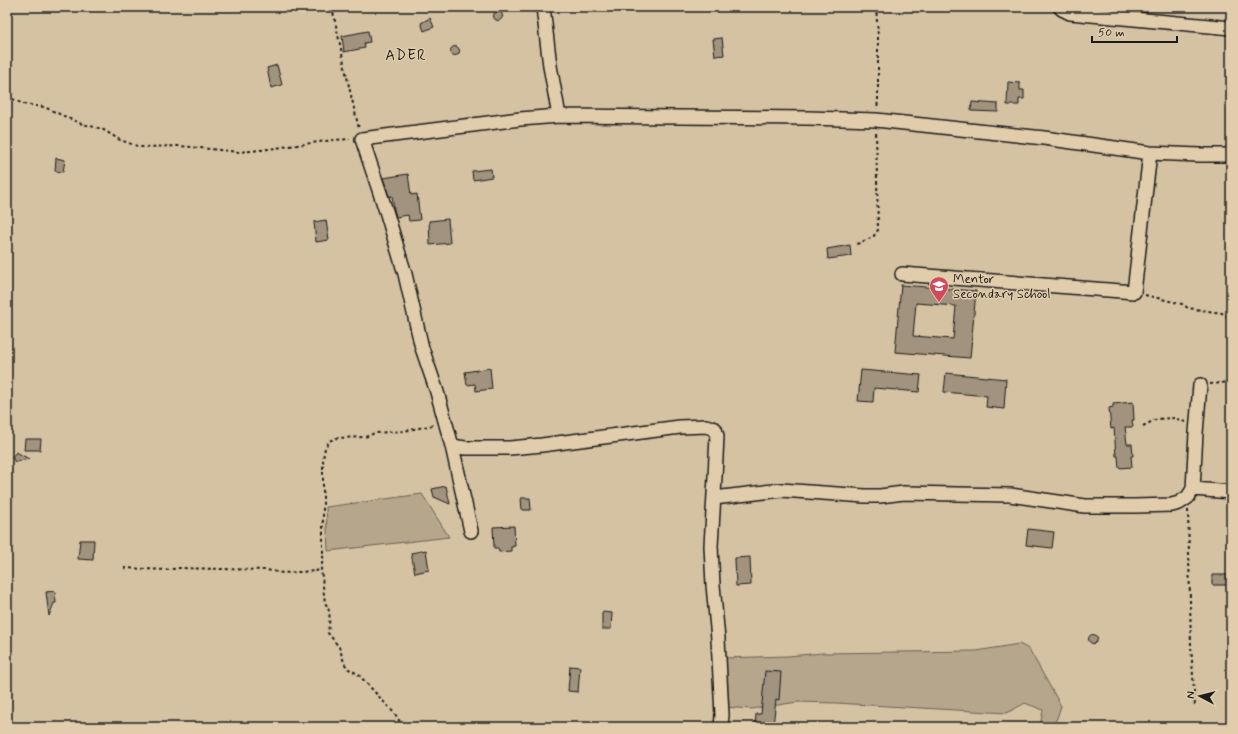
<svg xmlns="http://www.w3.org/2000/svg" width="1238" height="734" font-family="Mynerve,sans-serif">
<style>
.green{fill:#b6a68c;stroke:#696154}
.building{fill:#a1937d;stroke:#1c1c1c;fill-rule:evenodd}
.lines{fill:none;stroke-linecap:round;stroke-linejoin:round}
.minor-casing{stroke:#1c1c1c;stroke-width:16}
.path{stroke:#1c1c1c;stroke-width:2;stroke-dasharray:3 3;stroke-linecap:butt}
.minor{stroke:#e1ccab;stroke-width:13}
.labels{text-anchor:middle;dominant-baseline:central;stroke-width:3;stroke-linejoin:round;paint-order:stroke}
.poi-label{font-size:13px;fill:#1c1c1c;stroke:#e1ccab;text-anchor:start}
.quarter-label{font-size:15px;letter-spacing:1px;fill:#1c1c1c;stroke:#e1ccab}
</style>
<rect width="100%" height="100%" fill="#d5c2a2"/>
<filter id="ink" filterUnits="userSpaceOnUse"><feTurbulence type="fractalNoise" baseFrequency=".025" numOctaves="2"/><feDisplacementMap in="SourceGraphic" scale="8" xChannelSelector="R" yChannelSelector="G"/><feConvolveMatrix kernelMatrix="1 2 1 2 8 2 1 2 1" color-interpolation-filters="sRGB"/></filter>
<g filter="url(#ink)">
<path class="green" d="M422 494 449 537 328 551 326 507Z
M1019 644 1029 649 1061 706 1057 718 1052 727H1040L1043 710 1025 703 1007 713 836 703 798 702 751 709 724 707 723 658 788 656 823 653 976 651Z"/>
<path class="building" d="M493.5 16a4.5 4.5 0 1 1 9 0a4.5 4.5 0 1 1-9 0Z
M430 18 434 27 424 31 421 23Z
M368 31 370 42 364 43 365 48 344 52 342 36Z
M722 38 724 55 715 56 713 39Z
M450.5 51a4.5 4.5 0 1 1 9 0a4.5 4.5 0 1 1-9 0Z
M277 65 282 85 271 88 267 68Z
M1008 82 1020 83V90H1024V99H1019V105H1007Z
M972 102 998 104V112L971 111Z
M56 158 65 160 63 172 55 171Z
M491 169 492 177 473 180 472 171Z
M408 174 411 195 417 194 420 220 409 221 408 215 396 217 394 209 392 196H389L383 178Z
M448 219 450 243 430 245 429 221Z
M326 220 329 240 316 242 314 222Z
M850 245 851 256 828 259 827 249Z
M901 285 976 291 970 358 895 352ZM916 303 956 306 953 339 913 336Z
M490 368 492 389 476 391 475 384 467 385 465 372Z
M861 370 921 375 919 392 874 388 873 402 858 401Z
M946 373 1006 379 1004 409 986 407 987 396 944 392Z
M1133 402 1134 420H1132L1133 427H1125L1127 444H1132L1133 456H1131L1132 467 1119 468 1118 456H1116L1114 428 1111 429 1109 408 1113 407V404Z
M25 439H41L40 450H24Z
M16 452 29 459 15 462 12 457Z
M446 486 450 504 434 497 432 489Z
M521 498H530L531 510H522Z
M514 526 515 546 511 547V551L499 552 498 548H494L493 527Z
M1028 529 1054 532 1052 548 1026 545Z
M80 540H94L93 560 78 559Z
M426 550 429 570 415 573 411 553Z
M750 557 751 585 736 586 735 558Z
M1212 575H1228V585H1212Z
M55 591 56 603H54L49 616 46 592Z
M602 612 612 613 611 629H602Z
M1088.5 639a4.5 4.5 0 1 1 9 0a4.5 4.5 0 1 1-9 0Z
M570 666 580 667 578 692 568 691Z
M765 671 781 672 779 700 776 699 773 727H755L756 714H761Z"/>
<g class="lines">
<defs>
<path id="minor" d="M543 7 550 66 559 116
M1060 7 1062 9 1070 13 1231 28
M902 274 1134 292 1150 153
M452 446 465 448H510L542 445 680 427 706 426 715 429 717 436 715 477 711 546 713 585 718 639 722 715 721 727
M1193 489 1231 492
M714 498 781 490 865 496H880L904 493 1010 495 1085 506H1135L1172 505 1179 503 1188 497 1193 489 1196 433 1200 385
M471 531 452 446 437 392 422 348 405 274 387 214 362 139 520 119 559 116 808 118 876 120 1044 138 1150 153 1199 155H1231"/>
</defs>
<use href="#minor" class="minor-casing"/>
<path class="path" d="M332 7 350 91 359 129
M876 7 878 36V100L877 109
M7 96 23 104 44 107 79 123 102 129 120 140 140 147 181 146 239 152 261 150 333 140 350 139
M857 244 873 237 878 230 876 131
M1145 295 1182 304 1188 308 1222 313 1231 319
M1210 384 1231 382
M1143 426 1157 419 1175 418 1185 422
M7 471 9 469
M1188 510 1191 645 1195 707
M124 568 166 570 179 568 266 570 283 573 316 571 321 569
M402 727V725L395 714 358 674 347 668 344 662 339 647 328 633C329 623 332 611 325 603L321 569 323 558V459L325 448 329 441 337 438 365 437 375 433 404 431 434 425"/>
<use href="#minor" class="minor"/>
</g>
</g>
<defs>
<symbol id="school-pin" viewBox="-11 -11 22 30"><path d="M0 17L-7.5 6A9.5 9.5 0 1 1 7.5 6Z" fill="#d1495b" stroke="#e1ccab"/><path d="M0-5L7-2L0 1L-7-2ZM-4 1L0 2.5L4 1V4Q0 6-4 4Z" fill="#fff"/></symbol>
</defs>
<g fill-rule="evenodd">
<use href="#school-pin" x="928" y="275" width="22" height="30"/>
</g>
<g class="labels">
<g class="poi-label">
<text x="953" y="279">Mentor<tspan x="953" dy="15">Secondary School</tspan></text>
</g>
<g class="quarter-label">
<text x="406" y="56">ADER</text>
</g>
</g>
<rect width="1238" height="734" fill="none" stroke="#e1ccab" stroke-width="24"/>
<rect x="12" y="12" width="1214" height="710" fill="none" stroke="#1c1c1c" stroke-width="1.5" filter="url(#ink)"/>
<g transform="translate(1200 696) rotate(277)" stroke="#e1ccab" stroke-width="3" paint-order="stroke">
<path d="M0-3L7 15L0 10L-7 15Z" fill="#1c1c1c"/>
<text y="-6" font-size="11" font-weight="bold" text-anchor="middle" fill="#1c1c1c">N</text>
</g>
<path d="M1092 36v6h85v-6" fill="none" stroke="#1c1c1c" stroke-width="2"/>
<text x="1098" y="36" font-size="12" fill="#1c1c1c" stroke="#e1ccab" stroke-width="3" paint-order="stroke">50 m</text>
</svg>
